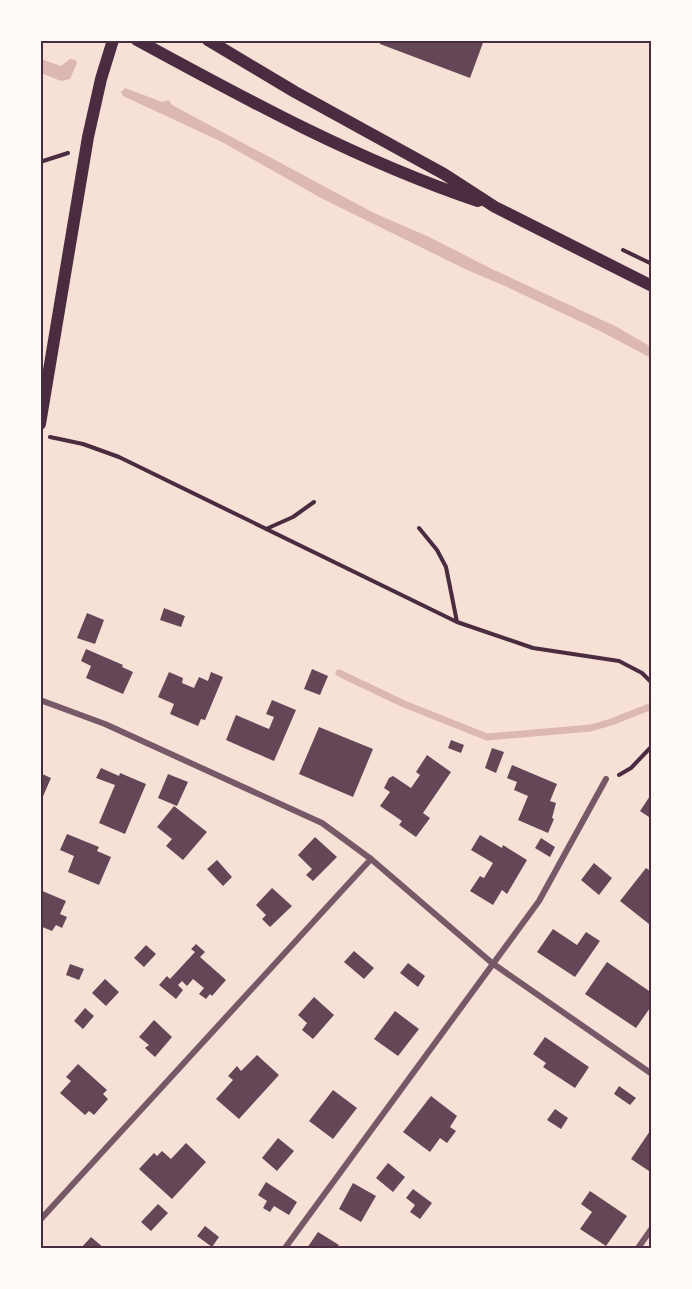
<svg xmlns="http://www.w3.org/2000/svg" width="692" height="1289" font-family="'Roboto Serif',serif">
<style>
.water{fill:#dcb8b0}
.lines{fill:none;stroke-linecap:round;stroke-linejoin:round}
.stream{stroke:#dcb8b0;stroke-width:7}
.building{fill:#644757}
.path{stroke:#4a2c40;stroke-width:4}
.minor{stroke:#755966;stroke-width:6}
.secondary{stroke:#4a2c40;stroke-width:12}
.neatline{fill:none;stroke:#4a2c40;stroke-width:2}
</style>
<rect width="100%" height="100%" fill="#f7e1d7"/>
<path class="water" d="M41 59 61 66 70 59 76 60 77 63 70 79 61 81 41 73Z
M125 88 157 100 162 102 169 100 172 105 374 213 429 237 492 269 617 327 651 347V358L600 331 505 286 467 270 321 198 222 142 123 96 121 92Z"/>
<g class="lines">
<path class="stream" d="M339 673 404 704 487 737 591 728 611 722 652 706"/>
</g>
<path class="building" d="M381 40H484L470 78 380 44Z
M164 608 185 616 181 627 160 620Z
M87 613 104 620 95 644 77 638Z
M86 649 123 665 122 667 133 672 123 694 86 678 91 666 81 661Z
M312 669 328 676 320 695 304 689Z
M169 672 183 678 182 683 194 688 199 677 208 681 211 672 223 677 205 720 201 719 198 726 170 714 174 704 158 697Z
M272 700 296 710 274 761 226 740 236 715 269 729 274 717 266 714Z
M319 727 373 749 353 797 299 774Z
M451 740 464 745 461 753 448 748Z
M492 748 504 752 496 773 485 768Z
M427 755 451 772 423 813 430 818 416 837 399 825 402 821 380 806 390 792 384 788 389 778 393 776 411 788 420 775 416 772Z
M512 765 557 784 550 801 556 803 552 818 554 819 548 833 518 820 528 796 514 790 517 782 507 778Z
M101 768 119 776 120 773 146 784 125 834 99 823 115 785 96 778Z
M40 773 51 778 41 801H40Z
M168 774 188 782 177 806 158 798Z
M652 793V819L640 811Z
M174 806 207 832 183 860 166 846 172 839 157 827Z
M67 834 99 847 97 851 111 857 99 885 68 872 74 856 60 850Z
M480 835 502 848 503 845 527 860 507 894 502 890 493 905 470 891 480 876 484 878 493 863 471 850Z
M315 837 337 857 313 881 306 875 312 869 298 855Z
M541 838 555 847 550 857 535 848Z
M217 860 232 877 223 886 207 869Z
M594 863 612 878 599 895 581 880Z
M646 868 652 872V920L649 924 620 901Z
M272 888 292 906 270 927 262 919 266 915 256 905Z
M40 890 66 901 60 914 67 917 62 928 56 925 52 931 40 926Z
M553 929 577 945 586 932 600 941 575 977 537 952Z
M196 944 205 952 200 957 226 980 212 996 210 994 206 999 199 994 204 988 193 979 187 986 182 981 178 985 183 990 176 999 159 985 167 976 170 979 195 952 191 949Z
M146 945 156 954 144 967 134 958Z
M354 951 374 968 364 979 344 962Z
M607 962 652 993V1005L636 1028 585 994Z
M408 963 425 976 418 987 400 973Z
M70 964 84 969 79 980 66 975Z
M105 979 119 992 106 1006 92 993Z
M314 997 334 1015 313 1039 302 1030 307 1023 298 1015Z
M85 1008 94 1016 83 1029 74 1021Z
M395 1011 419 1029 398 1056 374 1039Z
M154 1020 172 1037 155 1057 145 1048 149 1045 139 1037Z
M545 1037 589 1067 575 1088 543 1067 546 1063 533 1054Z
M257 1055 279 1075 239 1119 216 1099 233 1080 228 1076 237 1066 241 1071Z
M78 1064 107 1090 103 1094 108 1099 94 1115 89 1111 85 1115 60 1093 71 1081 66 1077Z
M619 1086 636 1098 630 1105 614 1094Z
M333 1090 357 1108 333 1139 309 1121Z
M431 1096 457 1116 450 1127 456 1131 447 1143 440 1138 430 1152 403 1132Z
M555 1109 568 1118 561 1129 547 1120Z
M652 1128V1173L631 1159Z
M278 1138 294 1151 277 1171 262 1158Z
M186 1143 206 1162 172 1199 139 1169 154 1153 157 1156 162 1151 171 1159Z
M388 1163 405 1177 393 1192 376 1178Z
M266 1182 297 1202 289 1215 274 1206 270 1212 263 1208 267 1201 258 1195Z
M353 1183 376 1196 361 1222 339 1209Z
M413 1189 432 1203 420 1219 410 1212 415 1205 406 1198Z
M590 1191 627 1216 606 1246 580 1229 592 1212 581 1204Z
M158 1204 168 1213 151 1231 141 1222Z
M205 1226 219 1237 212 1247 197 1236Z
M318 1232 339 1245 336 1248H307Z
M91 1237 104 1248H81Z"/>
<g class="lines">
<path class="path" d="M40 162 68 153
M623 250 652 264
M50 437 83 444 119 457 457 622 533 648 619 661 642 673 652 683
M419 528 437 550 446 567 457 622
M266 529 293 517 314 502
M619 775 631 768 652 746"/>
<path class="minor" d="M40 700 105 724 322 823 371 859 492 963 652 1074
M40 1220 371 859
M285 1248 539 901 606 779
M638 1248 652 1228"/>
<path class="secondary" d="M137 40C247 100 359 161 478 201
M208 40 295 92 444 174 495 207 652 286
M40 424 88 137 101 79 113 40"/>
</g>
<rect width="692" height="1289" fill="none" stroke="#fffaf5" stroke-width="84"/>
<rect x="42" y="42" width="608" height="1205" class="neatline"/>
</svg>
